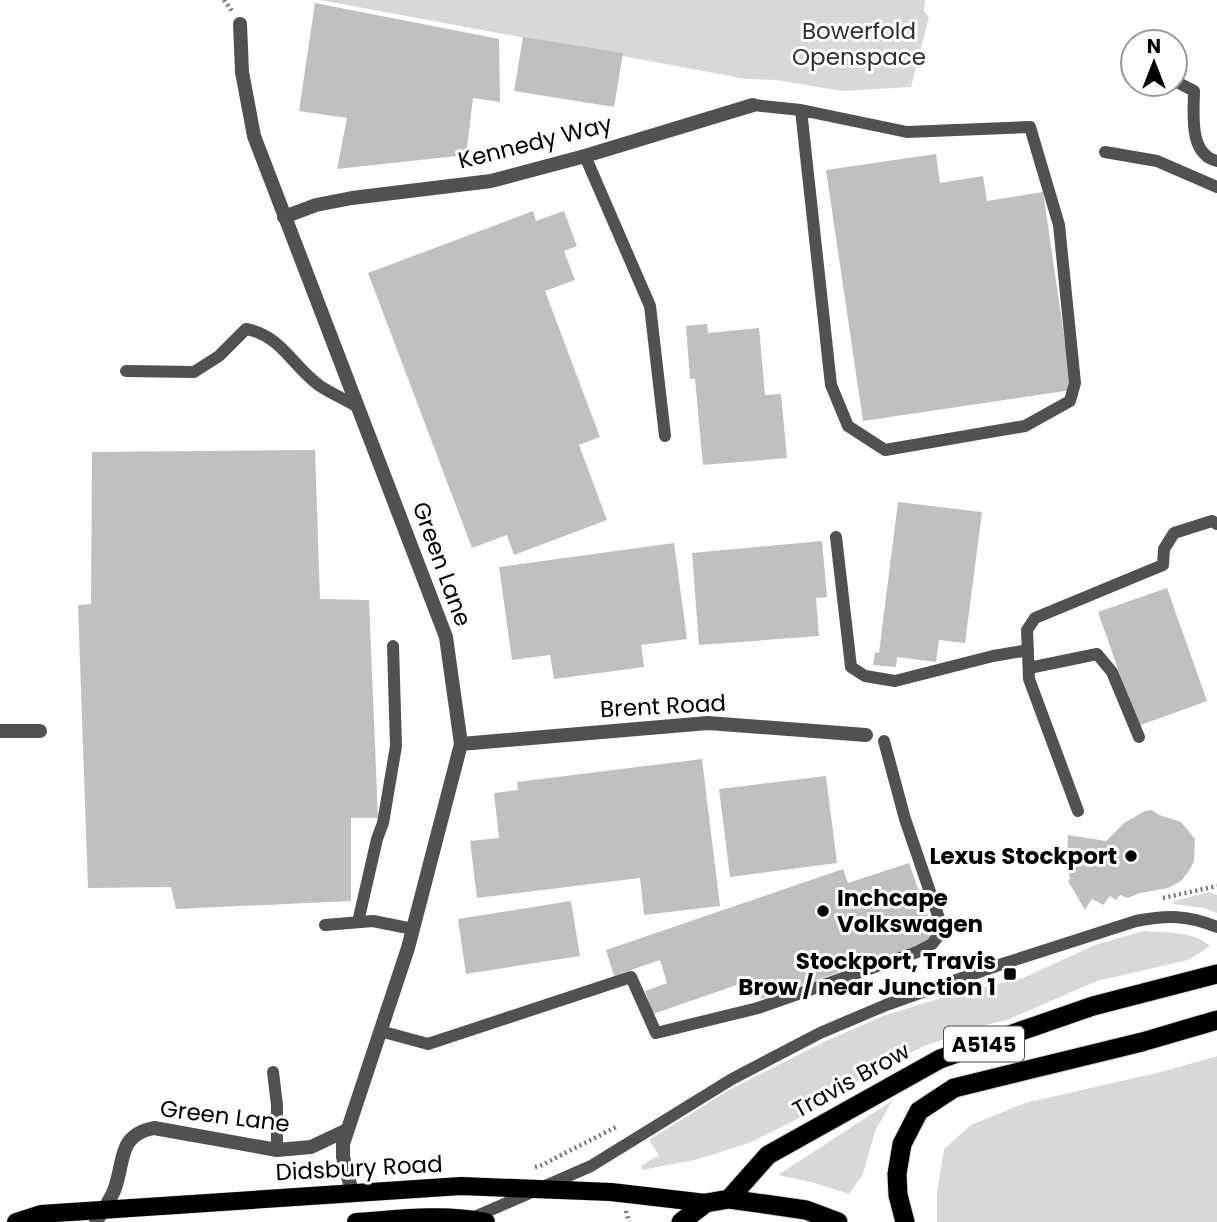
<svg xmlns="http://www.w3.org/2000/svg" width="1217" height="1222" font-family="Poppins,sans-serif">
<style>
.green{fill:#d8d8d8}
.building{fill:#c0c0c0}
.lines{fill:none;stroke-linecap:round;stroke-linejoin:round}
.primary-casing{stroke:#dbdbdb;stroke-width:19}
.trunk-casing{stroke:#dbdbdb;stroke-width:21}
.path{stroke:#737373;stroke-width:4.5;stroke-dasharray:2 3.5;stroke-linecap:butt}
.service{stroke:#515151;stroke-width:12}
.minor{stroke:#515151;stroke-width:14}
.primary{stroke:#000;stroke-width:18}
.trunk{stroke:#000;stroke-width:19}
.poi-dot{fill:#000;stroke:#fff;stroke-width:2.5}
.labels{text-anchor:middle;dominant-baseline:central;stroke-width:6;stroke-linejoin:round;paint-order:stroke}
.shield{fill:#fff;stroke:#4c4c4c;stroke-width:2}
.shield-label{font-size:21px;font-weight:bold;fill:#000}
.park-label{font-size:23px;fill:#2f2f2f;stroke:#fff}
.street-label{font-size:23px;fill:#000;stroke:#fff}
.poi-label{font-size:23px;font-weight:bold;fill:#000;stroke:#fff;text-anchor:end}
</style>
<rect width="100%" height="100%" fill="#fff"/>
<path class="green" d="M320 0H925L924 11 929 17 911 87 842 91 776 80 746 79Z
M1209 892 1217 895V913L1204 908 1173 904 1174 901Z
M1144 931C1164 933 1195 931 1210 946L1188 960 1097 981 1007 1020 982 1026 924 1046 871 1073 797 1119 749 1143 695 1160 642 1170V1165L659 1155 649 1140 729 1090 824 1042 883 1016 954 994 1023 978 1095 945Z
M1217 1056V1222H937V1192L944 1149 971 1125 1025 1103 1165 1071Z
M893 1100 875 1131 863 1174 849 1194 815 1183 778 1175Z"/>
<path class="building" d="M315 3 499 39 500 102 473 98 466 155 337 169 347 118 299 111Z
M523 37 623 53 614 107 514 91Z
M936 154 940 183 983 176 987 201 1043 192 1072 390 863 421 826 170Z
M533 211 536 221 564 211 577 246 564 251 575 280 545 291 600 437 579 445 607 520 514 555 507 535 472 548 368 273Z
M707 324 708 333 759 328 765 395 781 394 787 458 703 465 695 379H690L686 326Z
M315 450 320 599 369 600 378 818H351V901L176 909 171 887 88 888 78 605 91 604 92 452Z
M898 502 982 512 965 643 939 640 936 662 897 657 896 667 873 665 875 652 879 653Z
M822 541 827 597 816 598 819 636 699 645 692 553Z
M674 543 687 639 641 645 644 667 554 679 550 655 512 660 499 567Z
M1167 588 1207 701 1138 726 1098 612Z
M702 759 720 906 644 915 640 878 477 898 470 841 499 838 494 793 518 790 517 782Z
M826 776 837 863 730 877 719 789Z
M1152 810 1159 815 1181 822 1195 839 1194 861 1189 871 1181 881 1168 888 1140 893 1128 898 1120 895 1116 900 1110 896 1103 905 1092 899 1085 910 1068 881 1070 880 1067 861 1068 835 1106 841 1124 823 1145 811Z
M909 863 936 939 761 999 754 979 653 1014 645 991 667 983 660 960 614 976 606 950 843 869 848 883Z
M571 901 580 956 466 974 458 919Z"/>
<g class="lines">
<defs>
<path id="primary" d="M16 1222 41 1214 461 1186 611 1192 706 1203
M356 1222C399 1219 443 1213 486 1222"/>
<path id="trunk" d="M729 1199 768 1155 940 1059 1093 1006 1217 974
M681 1222 706 1203 729 1199 806 1210 838 1222
M905 1222 898 1195 897 1174 902 1144 919 1111 954 1088 1142 1042 1217 1020"/>
</defs>
<use href="#primary" class="primary-casing"/>
<use href="#trunk" class="trunk-casing"/>
<path class="path" d="M224 0 232 11
M1163 898 1217 886
M535 1167 540 1166 618 1126
M626 1211 629 1222"/>
<path class="service" d="M1130 77H1133
M1175 81 1194 91C1194 112 1188 154 1217 161
M753 105 801 110 907 132 1030 127 1059 225 1075 383 1070 401 1025 426 885 450 848 426 831 385 801 110
M1105 152 1157 161 1217 187
M585 156 650 306 665 436
M126 371 194 372 219 356 246 329C281 335 293 367 320 386 332 394 347 400 359 408
M836 537 851 667 865 676 895 681 993 656 1028 650
M1029 668 1097 654 1112 672 1139 737
M1078 811 1029 679 1027 630 1035 618 1163 565 1164 549 1174 533 1212 521 1217 524
M358 922 377 839 383 823 396 746 393 646
M325 925 373 921 413 929
M380 1031 428 1044 631 977 656 1033 758 1008 917 952 932 944 943 930 905 819 884 741
M273 1072 277 1105V1150
M470 1219 591 1166 732 1079 820 1033 886 1005 996 966 1136 921C1168 915 1187 915 1217 927"/>
<path class="minor" d="M240 24 242 72 254 136 446 637 461 744 408 948 343 1144V1157L352 1192
M284 217 316 205 352 198 491 181 585 156 753 105
M0 731H40
M461 744 708 723 866 735
M96 1222C102 1211 111 1200 115 1188 125 1159 118 1135 154 1128L277 1150 311 1147 347 1130"/>
<use href="#primary" class="primary"/>
<use href="#trunk" class="trunk"/>
</g>
<g class="poi-dot">
<circle cx="1131" cy="856" r="7"/>
<circle cx="823" cy="911" r="7"/>
<rect x="1003" y="967" width="14" height="14" rx="3.5"/>
</g>
<g class="labels">
<rect class="shield" x="944" y="1026.5" width="80" height="35" rx="5"/>
<g class="shield-label">
<text x="984" y="1044">A5145</text>
</g>
<g class="park-label">
<text x="859" y="31">Bowerfold<tspan x="859" dy="26">Openspace</tspan></text>
</g>
<g class="street-label">
<text transform="translate(535 142) rotate(-14)">Kennedy Way</text>
<text transform="translate(442 564) rotate(70)">Green Lane</text>
<text transform="translate(663 706) rotate(-3)">Brent Road</text>
<text transform="translate(851 1080) rotate(-29)">Travis Brow</text>
<text transform="translate(225 1116) rotate(7)">Green Lane</text>
<text transform="translate(359 1168) rotate(-3)">Didsbury Road</text>
</g>
<g class="poi-label">
<text x="1117" y="856">Lexus Stockport</text>
<text x="837" y="898" text-anchor="start">Inchcape<tspan x="837" dy="26">Volkswagen</tspan></text>
<text x="996" y="961">Stockport, Travis<tspan x="996" dy="26">Brow / near Junction 1</tspan></text>
</g>
</g>
<g transform="translate(1154 63)"><circle r="33" fill="#ffffff" stroke="#999999" stroke-width="2"/>
<path d="M0-5L12 26L0 18L-12 26Z" fill="#000000"/>
<text y="-10" font-size="19" font-weight="bold" text-anchor="middle" fill="#000000">N</text>
</g>
</svg>
